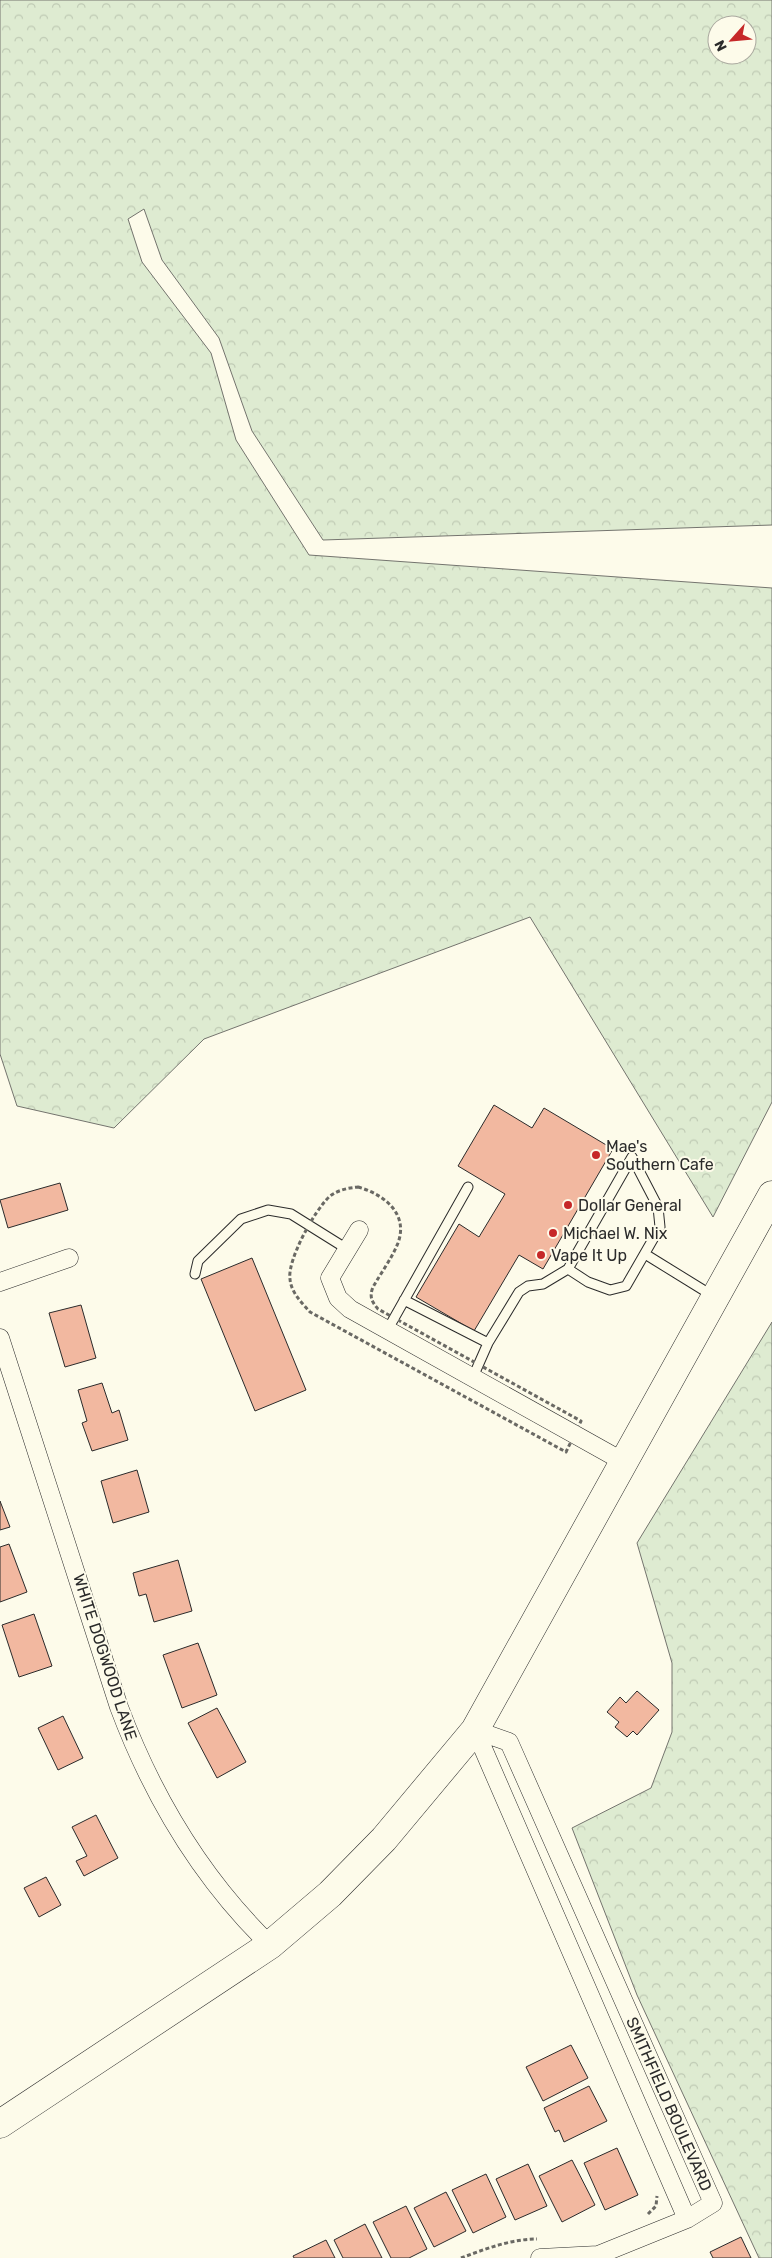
<svg xmlns="http://www.w3.org/2000/svg" width="772" height="2258" font-family="Rubik,sans-serif">
<style>
.forest{fill:url(#forest-crowns);stroke:#74746e;fill-rule:evenodd}
.building{fill:#f2b8a0;stroke:#2b2b2b}
.lines{fill:none;stroke-linecap:round;stroke-linejoin:round}
.service-casing{stroke:#2b2b2b;stroke-width:11}
.minor-casing{stroke:#2b2b2b;stroke-width:19}
.trunk-casing{stroke:#2b2b2b;stroke-width:29}
.path{stroke:#6a6964;stroke-width:3;stroke-dasharray:4 2.5;stroke-linecap:butt}
.service{stroke:#fdfbea;stroke-width:9}
.minor{stroke:#fdfbea;stroke-width:18}
.trunk{stroke:#fdfbea;stroke-width:28}
.poi-dot{fill:#c62828;stroke:#fdfbea;stroke-width:2}
.labels{text-anchor:middle;dominant-baseline:central;stroke-width:4;stroke-linejoin:round;paint-order:stroke}
.poi-label{font-size:16px;fill:#2b2b2b;stroke:#fdfbea;text-anchor:start}
.street-label{font-size:16px;fill:#2b2b2b;stroke:#fdfbea}
</style>
<defs>
<pattern id="forest-crowns" width="20" height="18" patternUnits="userSpaceOnUse" patternTransform="scale(1.25)"><rect width="20" height="18" fill="#deebd1"/><path d="M2 6a3 3 0 1 1 6 0M12 15a3 3 0 1 1 6 0" fill="none" stroke="#bfcab4"/></pattern>
</defs>
<rect width="100%" height="100%" fill="#fdfbea"/>
<path class="forest" d="M0 0H772V525L323 540 252 431 219 338 162 260 144 209 128 219 142 262 211 353 236 440 309 555 772 588V1102L713 1217 530 917 204 1039 114 1128 17 1106 0 1054ZM717 25H747V55H717Z
M772 1322V2258H759L637 1995 572 1828 651 1788 672 1732V1663L637 1543Z"/>
<path class="building" d="M494 1105 532 1128 544 1108 613 1149 543 1269 519 1255 474 1331 416 1297 459 1224 479 1237 505 1194 458 1166Z
M60 1183 68 1210 8 1228 0 1200Z
M252 1258 306 1390 255 1411 201 1279Z
M81 1305 96 1358 65 1367 49 1313Z
M102 1383 112 1413 119 1410 128 1440 92 1451 82 1423 87 1421 78 1390Z
M137 1470 149 1512 113 1523 101 1481Z
M0 1501 10 1527 0 1530Z
M9 1544 27 1592 0 1602V1547Z
M178 1560 192 1611 154 1622 146 1594 139 1596 133 1573Z
M34 1614 52 1666 19 1677 2 1625Z
M198 1643 217 1695 182 1708 163 1655Z
M637 1691 659 1710 637 1735 633 1731 627 1737 615 1727 619 1722 607 1712 620 1697 626 1703Z
M217 1708 246 1762 217 1778 188 1723Z
M63 1716 83 1758 58 1770 38 1728Z
M96 1815 118 1858 84 1876 76 1861 87 1856 72 1827Z
M46 1877 61 1905 39 1917 24 1888Z
M571 2045 588 2078 543 2101 526 2067Z
M589 2086 607 2121 564 2142 559 2130 555 2132 544 2108Z
M617 2148 638 2195 605 2210 584 2163Z
M572 2160 595 2205 562 2222 539 2176Z
M528 2164 547 2206 515 2220 496 2179Z
M486 2174 506 2217 473 2233 452 2190Z
M446 2192 466 2231 434 2247 414 2208Z
M406 2206 427 2249 409 2258H391L373 2222Z
M365 2224 382 2258H343L334 2240Z
M741 2237 751 2258H713L710 2252Z
M326 2240 335 2258H294L293 2256Z"/>
<g class="lines">
<defs>
<path id="service" d="M645 1254 713 1296
M568 1269 588 1282 610 1290 626 1286 660 1227 658 1207 632 1157
M195 1274 198 1261 241 1219 268 1210 291 1214 347 1249
M404 1300 488 1343
M388 1329 468 1187
M473 1377 488 1343 519 1292 528 1286 543 1284 568 1269 632 1157"/>
<path id="minor" d="M359 1230 330 1278 338 1298 350 1309 624 1462
M0 1282 69 1258
M0 1338 119 1707C152 1795 202 1879 270 1945
M475 1730 509 1742 713 2203 687 2219 598 2255 540 2258
M475 1730 687 2219"/>
<path id="trunk" d="M0 2124 270 1945 330 1894 384 1839 475 1730 772 1195"/>
</defs>
<use href="#service" class="service-casing"/>
<use href="#minor" class="minor-casing"/>
<use href="#trunk" class="trunk-casing"/>
<path class="path" d="M358 1187C383 1194 409 1213 398 1243 392 1258 381 1273 373 1287 369 1297 372 1302 378 1309L581 1421 566 1452 310 1312C301 1302 291 1292 290 1279 287 1260 315 1210 329 1197 337 1190 348 1188 358 1187Z
M648 2214 656 2206 657 2196
M461 2258C485 2249 511 2239 537 2239"/>
<use href="#service" class="service"/>
<use href="#minor" class="minor"/>
<use href="#trunk" class="trunk"/>
</g>
<g class="poi-dot">
<circle cx="596" cy="1155" r="5"/>
<circle cx="568" cy="1205" r="5"/>
<circle cx="553" cy="1233" r="5"/>
<circle cx="541" cy="1255" r="5"/>
</g>
<g class="labels">
<g class="poi-label">
<text x="606" y="1146">Mae's<tspan x="606" dy="18">Southern Cafe</tspan></text>
<text x="578" y="1205">Dollar General</text>
<text x="563" y="1233">Michael W. Nix</text>
<text x="551" y="1255">Vape It Up</text>
</g>
<g class="street-label">
<text transform="translate(105 1657) rotate(72)">WHITE DOGWOOD LANE</text>
<text transform="translate(669 2104) rotate(66)">SMITHFIELD BOULEVARD</text>
</g>
</g>
<g transform="translate(732 40) rotate(243)"><circle r="24" fill="#fdfbea" stroke="#a9a89e"/>
<path d="M0-4L9 19L0 12L-9 19Z" fill="#c62828"/>
<text y="-8" font-size="14" font-weight="bold" text-anchor="middle" fill="#2b2b2b">N</text>
</g>
</svg>
